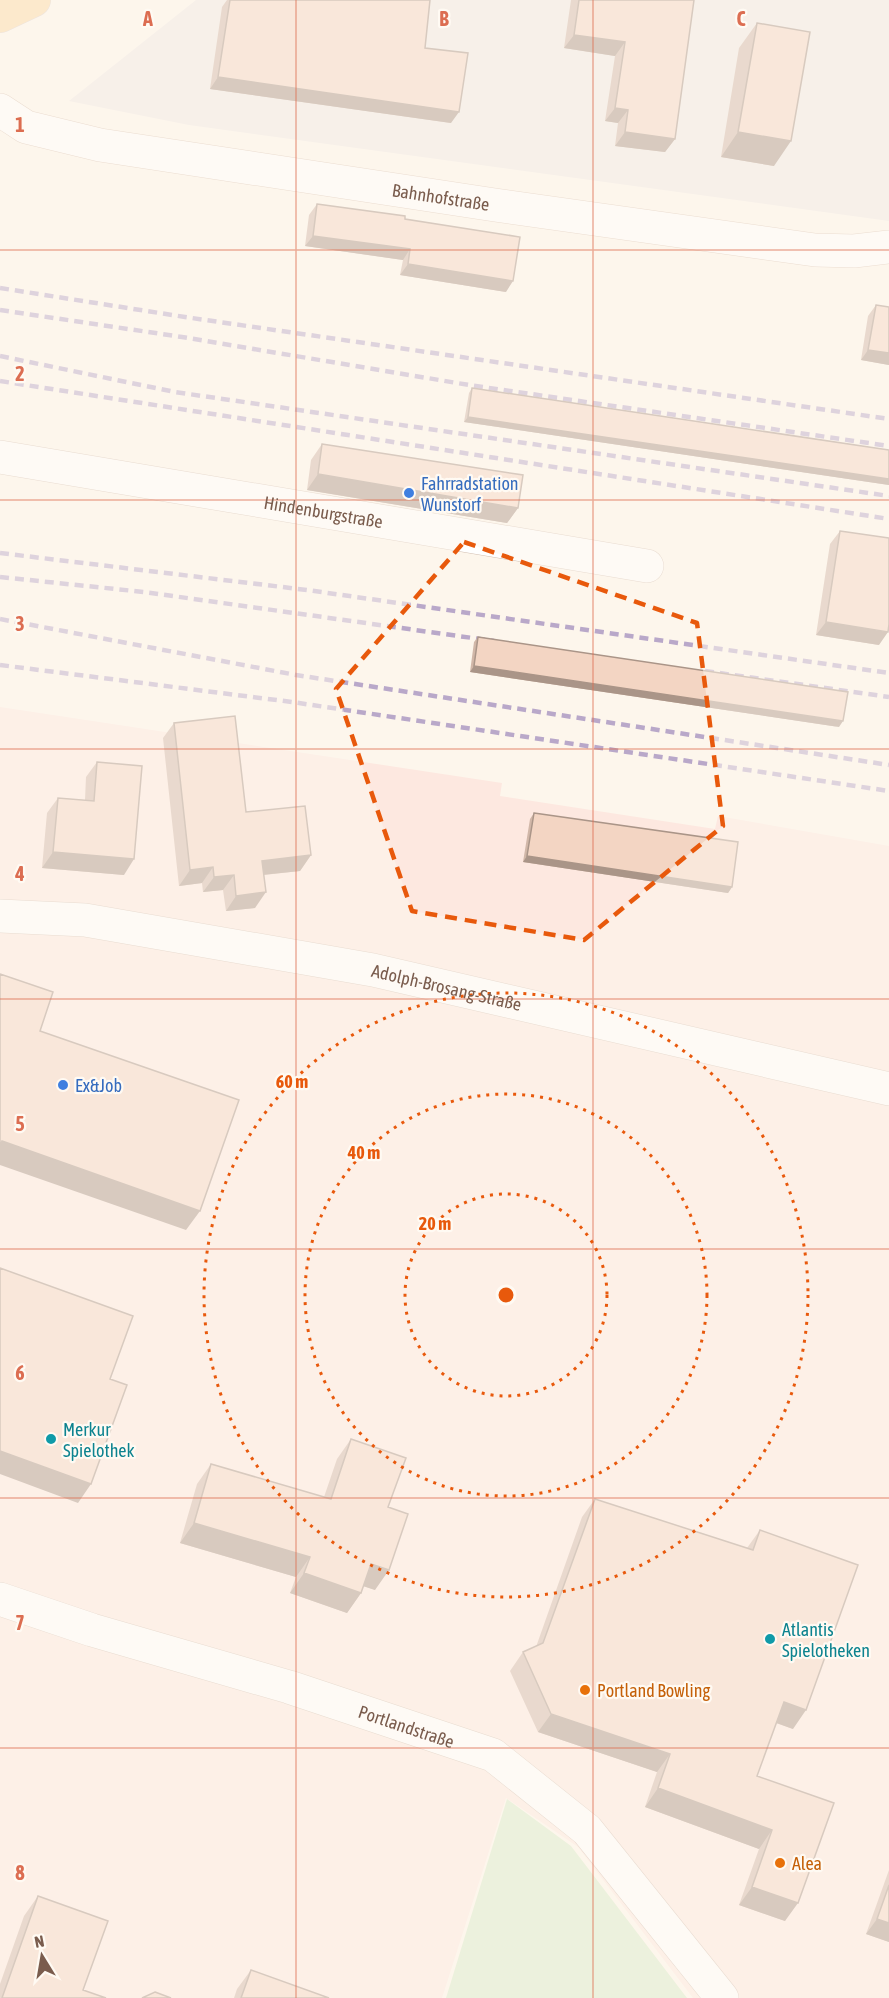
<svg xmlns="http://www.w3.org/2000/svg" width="889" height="1998" font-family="'Asap Condensed',sans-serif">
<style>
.commercial{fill:#fde8e0}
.industrial{fill:#efe9e4}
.green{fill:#d8ecc9}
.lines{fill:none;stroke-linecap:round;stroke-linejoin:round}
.street-casing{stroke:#d1beb0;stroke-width:34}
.secondary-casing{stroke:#d6c0b0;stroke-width:34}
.primary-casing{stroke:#dad1cd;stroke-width:34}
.street{stroke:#fff;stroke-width:33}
.secondary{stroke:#fff;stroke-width:33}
.primary{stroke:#fbd9a5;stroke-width:33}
.rail{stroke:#b9a8c9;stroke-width:4.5;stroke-dasharray:9 6;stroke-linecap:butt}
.wall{fill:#d1b7a8}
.shaded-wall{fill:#aa9588}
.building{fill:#f3d5c3;stroke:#aa9588;stroke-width:1.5}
.marked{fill:none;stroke:#e8590c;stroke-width:4.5;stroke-dasharray:12 8;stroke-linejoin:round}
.grid{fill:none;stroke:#dc6d51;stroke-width:1.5;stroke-opacity:0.55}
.ring{fill:none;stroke:#e8590c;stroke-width:3;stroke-dasharray:3 6}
.shop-dot{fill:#3f7fe0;stroke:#fffaf3;stroke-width:2}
.culture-dot{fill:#0f9aa8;stroke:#fffaf3;stroke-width:2}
.food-dot{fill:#e8710a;stroke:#fffaf3;stroke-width:2}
.labels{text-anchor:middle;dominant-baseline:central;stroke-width:4.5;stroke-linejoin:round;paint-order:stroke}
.street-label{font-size:18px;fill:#7a5c4d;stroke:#fffaf3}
.shop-label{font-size:18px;fill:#366cbe;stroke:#fffaf3;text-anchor:start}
.culture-label{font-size:18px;fill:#0d838f;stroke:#fffaf3;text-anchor:start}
.food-label{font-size:18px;fill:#c56008;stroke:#fffaf3;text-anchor:start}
.grid-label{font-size:20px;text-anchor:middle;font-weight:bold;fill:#dc6d51;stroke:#fffaf3;stroke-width:4.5;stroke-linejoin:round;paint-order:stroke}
.centre{fill:#e8590c;stroke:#fffaf3;stroke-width:3}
.ring-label{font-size:18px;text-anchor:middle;font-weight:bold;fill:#e8590c;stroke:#fffaf3;stroke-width:4.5;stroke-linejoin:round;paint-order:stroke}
</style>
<rect width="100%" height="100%" fill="#fdf6ec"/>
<path class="commercial" d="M0 707 502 783 500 796 715 829 718 816 889 846V1998H693L578 1847 506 1798 442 1998H0Z"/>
<path class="industrial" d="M196 0H889V221L189 125 69 101Z"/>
<path class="green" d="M507 1799 571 1846 687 1998H446Z"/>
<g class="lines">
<defs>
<g id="street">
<path id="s1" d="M0 457 647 566"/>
<path id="s2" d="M0 916 85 920 373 970 889 1089"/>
<path id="s3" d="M0 1599 92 1630 289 1687 493 1755 587 1830 722 1998"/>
</g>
<g id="secondary">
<path id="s4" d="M0 110 26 127 100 145 495 205 815 250 854 251 889 247"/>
</g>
<path id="primary" d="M0 16 34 0"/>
</defs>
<use href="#street" class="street-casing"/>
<use href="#secondary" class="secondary-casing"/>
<use href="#primary" class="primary-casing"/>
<use href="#street" class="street"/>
<use href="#secondary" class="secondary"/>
<use href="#primary" class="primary"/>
<path class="rail" d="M0 288 185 317 889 419
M0 310 182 337 469 385 889 446
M0 356 175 392 889 496
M0 381 889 519
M0 553 307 590 889 673
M0 577 144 592 494 641
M0 619 296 675 889 765
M0 665 292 702 889 791
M705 671 889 697"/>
</g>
<path class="wall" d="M227 0H430L425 48 451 123 210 89 222 7Z
M571 0H694L675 139 665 152 615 146 618 123 605 121 615 56 564 48Z
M757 23 774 166 721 157 739 48Z
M317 204 405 219 506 292 400 275 403 260 305 246 309 215Z
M876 305 889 365 861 360 868 316Z
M472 388 889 450V485L464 422 469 393Z
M322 444 518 508 507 523 307 490 311 460Z
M840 531 879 645 816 635 830 544Z
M478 637 839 727 470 672 474 642Z
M174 723 246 812 311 855 300 871 264 875 255 908 226 911 223 890 203 892 202 883 179 886 163 738Z
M97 762 124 875 42 868 47 813 58 798 85 800 86 777Z
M534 813 732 887 728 893 523 862 530 819Z
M351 1439 388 1507 375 1590 363 1586 361 1593 347 1613 290 1593 296 1577 180 1543 197 1484 211 1464 324 1497 337 1459Z
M595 1499 747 1548 760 1530 793 1729 776 1723 757 1776 834 1803 785 1921 739 1905 759 1849 645 1807 657 1772 538 1732 510 1671 523 1652 536 1647 582 1517Z
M889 1870V1942L866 1934Z
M38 1896 83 1990 106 1998H0V1984L24 1916Z
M251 1970 329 1998H234L237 1989Z"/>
<path class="shaded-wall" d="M574 35 625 42 615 56 564 48Z
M218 77 459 112 451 123 210 89Z
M615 108 628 110 618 123 605 121Z
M625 132 675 139 665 152 615 146Z
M738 132 791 141 774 166 721 157Z
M313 236 410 249 403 260 305 246Z
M408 264 513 281 506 292 400 275Z
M868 350 889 353V365L861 360Z
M468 417 889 479V485L464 422Z
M318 474 518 508 507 523 307 490Z
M826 622 888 632 879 645 816 635Z
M474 666 843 721 839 727 470 672Z
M53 852 134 859 124 875 42 868Z
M311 855 300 871 251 876 262 861Z
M527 856 732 887 728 893 523 862Z
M213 867 202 883 179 886 190 870Z
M234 875 223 890 203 892 214 877Z
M266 892 255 908 226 911 236 896Z
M2 1141 200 1211 186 1230 0 1165V1144Z
M0 1451 91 1484 78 1503 0 1474Z
M194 1523 310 1557 296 1577 180 1543Z
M371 1564 389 1570 375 1590 357 1584Z
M304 1573 361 1593 347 1613 290 1593Z
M784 1702 806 1710 793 1729 771 1721Z
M551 1714 670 1754 657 1772 538 1732Z
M658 1788 772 1830 759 1849 645 1807Z
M752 1887 798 1903 785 1921 739 1905Z
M877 1919 889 1923V1942L866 1934Z"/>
<path class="building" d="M230 0H430L425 48 468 53 459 112 218 77Z
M579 0H694L675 139 625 132 628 110 615 108 625 42 574 35Z
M757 23 810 32 791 141 738 132Z
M317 204 405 216V219L520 237 513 281 408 264 410 249 313 236Z
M876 305 889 307V353L868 350Z
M472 388 889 450V479L468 417Z
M322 444 523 475 518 508 318 474Z
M840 531 889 538V624L888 632 826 622Z
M478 637 848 692 843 721 474 666Z
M235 716 246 812 305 806 311 855 262 861 266 892 236 896 234 875 214 877 213 867 190 870 174 723Z
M97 762 142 766 134 859 53 852 58 798 94 801Z
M534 813 738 842 732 887 527 856Z
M0 974 53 992 40 1031 239 1100 200 1211 2 1141 0 1146Z
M0 1268 133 1316 110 1379 127 1385 91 1484 0 1451Z
M351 1439 406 1458 388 1507 408 1514 389 1570 371 1564 361 1593 304 1573 310 1557 194 1523 211 1464 331 1499Z
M595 1499 753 1550 760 1530 858 1565 806 1710 784 1702 757 1776 834 1803 798 1903 752 1887 772 1830 658 1788 670 1754 551 1714 523 1652 543 1643Z
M889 1885V1923L877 1919Z
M38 1896 108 1921 83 1990 106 1998H2Z
M251 1970 329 1998H241Z
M155 1992 171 1998H142Z"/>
<path d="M0 0H889V1998H0ZM464 542 697 623 723 826 584 940 412 911 336 689Z" fill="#fdf6ec" fill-opacity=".55" fill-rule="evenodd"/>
<path class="marked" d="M464 542 697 623 723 826 584 940 412 911 336 689Z"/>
<path class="grid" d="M296 0V1998M593 0V1998M0 250H889M0 500H889M0 749H889M0 999H889M0 1249H889M0 1498H889M0 1748H889"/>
<g class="ring">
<circle cx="506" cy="1295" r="101"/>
<circle cx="506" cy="1295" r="201"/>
<circle cx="506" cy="1295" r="302"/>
</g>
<g class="shop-dot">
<circle cx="409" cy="493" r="6"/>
<circle cx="63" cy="1085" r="6"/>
</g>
<g class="culture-dot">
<circle cx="51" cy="1439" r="6"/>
<circle cx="770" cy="1639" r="6"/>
</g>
<g class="food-dot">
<circle cx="585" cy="1690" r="6"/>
<circle cx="780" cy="1863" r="6"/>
</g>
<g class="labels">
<g class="street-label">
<text stroke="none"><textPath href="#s4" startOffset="452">Bahnhofstraße</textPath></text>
<text stroke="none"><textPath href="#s1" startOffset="328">Hindenburgstraße</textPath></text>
<text stroke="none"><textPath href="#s2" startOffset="453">Adolph-Brosang-Straße</textPath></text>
<text stroke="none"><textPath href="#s3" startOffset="426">Portlandstraße</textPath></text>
</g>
<g class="shop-label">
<text x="421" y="483">Fahrradstation<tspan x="421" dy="21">Wunstorf</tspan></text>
<text x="75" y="1085">Ex&amp;Job</text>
</g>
<g class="culture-label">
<text x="63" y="1429">Merkur<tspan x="63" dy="21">Spielothek</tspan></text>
<text x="782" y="1629">Atlantis<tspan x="782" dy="21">Spielotheken</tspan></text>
</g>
<g class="food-label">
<text x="597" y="1690">Portland Bowling</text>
<text x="792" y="1863">Alea</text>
</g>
</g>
<g class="grid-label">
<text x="148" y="26">A</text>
<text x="444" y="26">B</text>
<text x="741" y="26">C</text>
<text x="20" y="132">1</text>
<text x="20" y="381">2</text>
<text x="20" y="631">3</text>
<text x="20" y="881">4</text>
<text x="20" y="1131">5</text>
<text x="20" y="1380">6</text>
<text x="20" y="1630">7</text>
<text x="20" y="1880">8</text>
</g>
<circle cx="506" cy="1295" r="9" class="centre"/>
<g class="ring-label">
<text x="292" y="1088">60 m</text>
<text x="364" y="1159">40 m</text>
<text x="435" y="1230">20 m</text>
</g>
<g transform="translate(42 1956) rotate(349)" stroke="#fffaf3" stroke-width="4.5" paint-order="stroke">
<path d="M0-4.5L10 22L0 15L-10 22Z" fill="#7a5c4d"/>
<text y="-9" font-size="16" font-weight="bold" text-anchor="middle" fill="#7a5c4d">N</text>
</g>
</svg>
